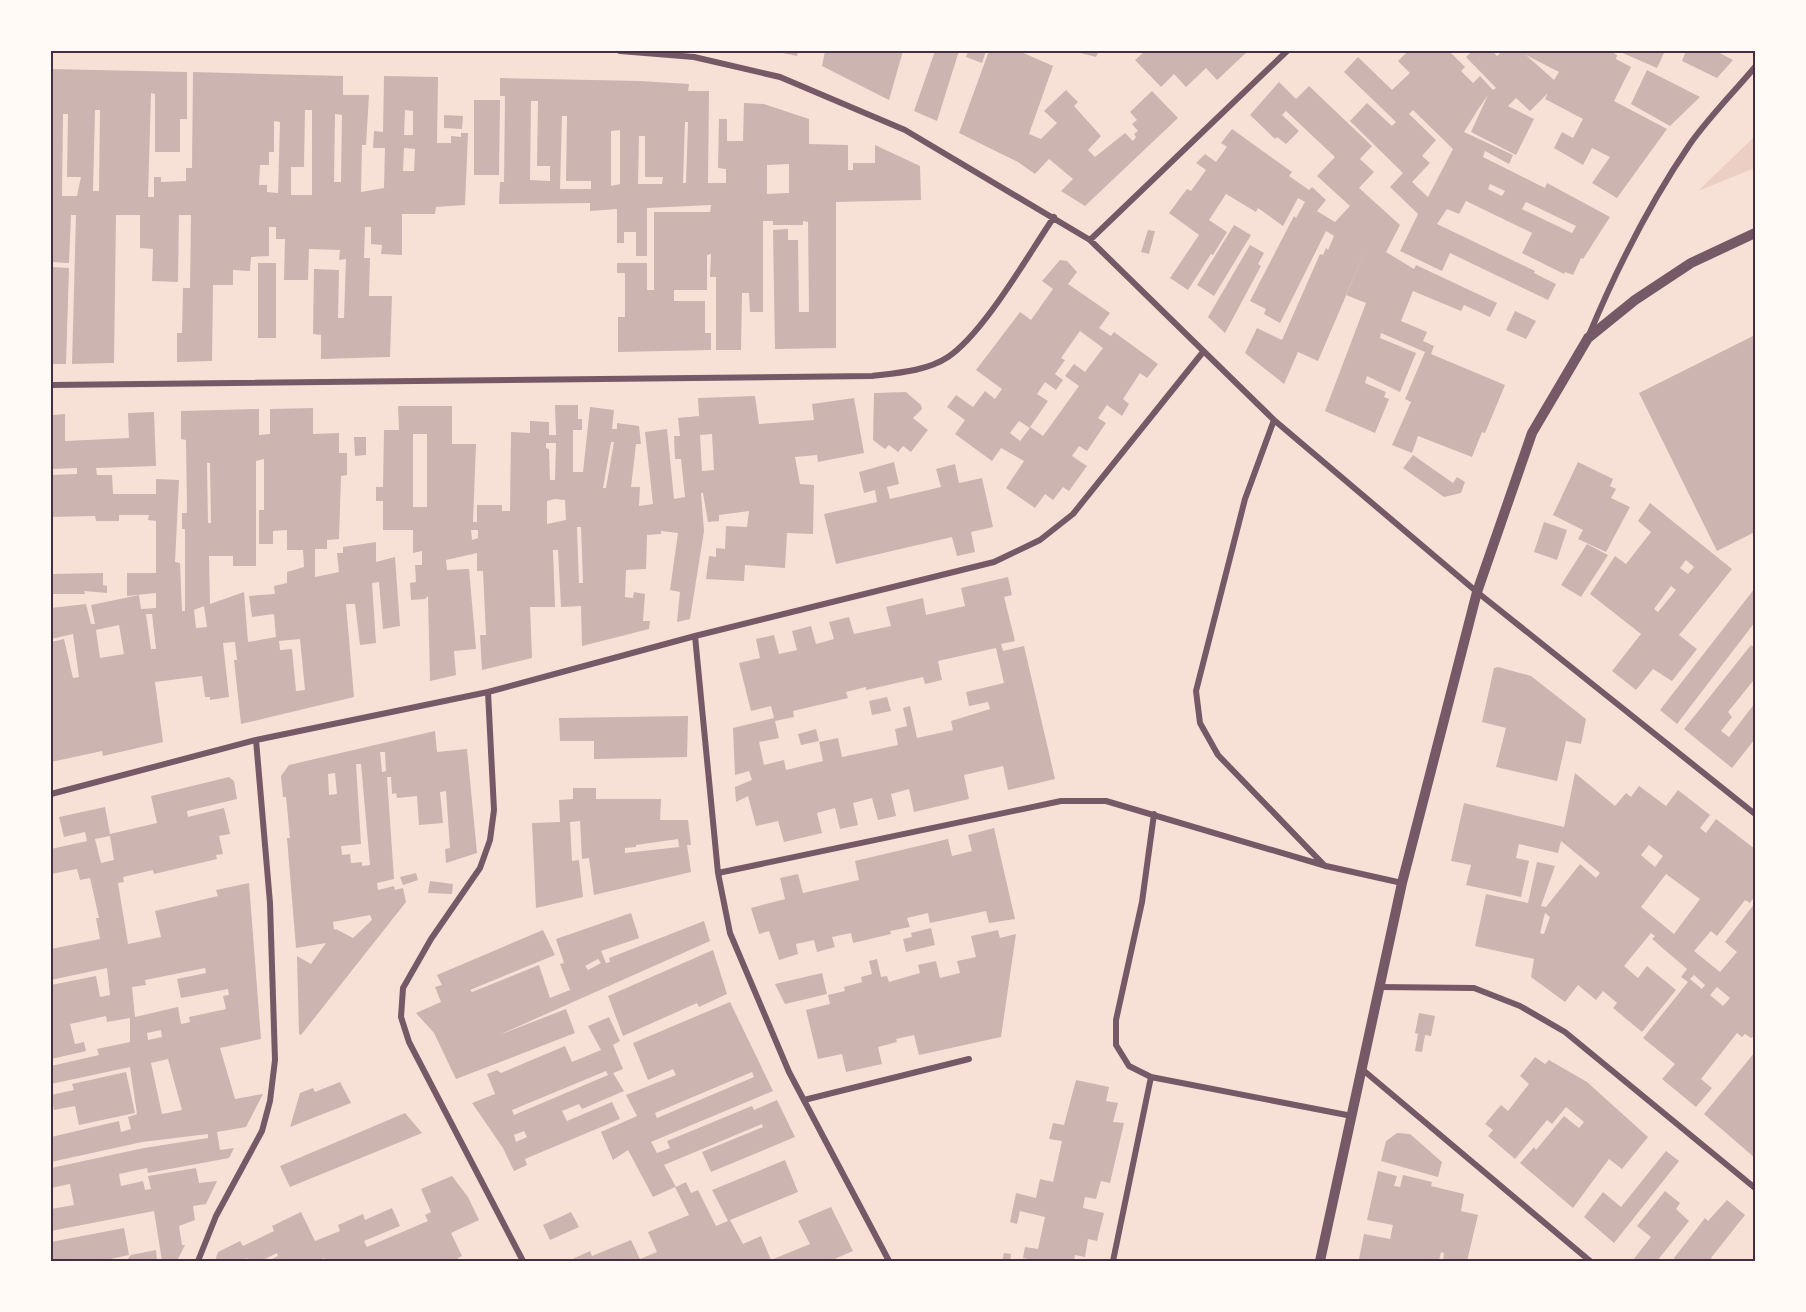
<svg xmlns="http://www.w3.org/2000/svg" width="1806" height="1312" font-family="'Alegreya Sans',sans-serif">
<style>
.green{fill:#ebcfc5}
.building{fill:#ccb4b1;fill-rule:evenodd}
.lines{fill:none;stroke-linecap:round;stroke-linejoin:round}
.minor{stroke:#755966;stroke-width:6}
.tertiary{stroke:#755966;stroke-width:10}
.neatline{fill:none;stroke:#4a2c40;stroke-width:2}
</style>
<rect width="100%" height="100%" fill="#f7e1d7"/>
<path class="green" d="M1755 136V168L1698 191Z"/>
<path class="building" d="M798 51 797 56 778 52V51Z
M825 51H903L889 100 822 66Z
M935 51H959L937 121 914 111Z
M968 51H986L982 63 966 57Z
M989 51H1019L1053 66 1029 134 1041 139 1057 123 1044 111 1066 90 1078 102 1074 106 1101 136 1088 150 1095 157 1125 133 1133 141 1136 137 1134 134 1138 131 1132 124 1137 120 1130 112 1152 91 1178 118 1085 206 1061 191 1073 179 1049 159 1035 174 1018 162 959 133Z
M1073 51H1099L1096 57Z
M1145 51H1248L1217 80 1206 68 1186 87 1174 74 1161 87 1135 60Z
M1408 51H1449L1465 67 1461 71 1473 83 1480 76 1493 90 1496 88 1466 57 1472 51H1493L1497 56 1502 51H1610L1617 55 1616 59 1631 67 1614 101 1667 129 1617 198 1592 183 1610 157 1592 148 1583 165 1554 148 1562 132 1573 138 1583 119 1545 99 1548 93 1530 111 1516 98 1508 106 1534 119 1516 155 1471 132 1488 95 1477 111 1464 132 1513 155 1509 164 1485 151 1483 157 1545 188 1547 183 1610 217 1583 259 1581 258 1573 275 1565 272 1564 274 1522 253 1532 233 1466 201 1459 214 1447 209 1437 224 1535 271 1534 273 1556 284 1548 300 1450 253 1442 271 1400 251 1418 214 1390 187 1403 173 1350 121 1367 103 1392 126 1396 122 1344 72 1358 57 1392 90 1410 73 1398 61ZM1526 55 1559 72 1554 80ZM1413 110 1453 149 1428 197 1412 182 1430 163 1422 156 1436 140 1409 114ZM1490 184 1505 191 1502 196 1488 189ZM1526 202 1576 226 1572 233 1522 209Z
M1618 51H1665L1657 68Z
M1686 51H1716L1733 60 1717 78 1682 61Z
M51 69 187 72V119H180V152H155V94L151 93 148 197H154V177H161V182L186 181V168H192L193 72 343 76V95H369L366 145H362L361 192 384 188 385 148H373L374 131 383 132 384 76 438 77 437 143H451V136L461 137V133H468L465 205 436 207 435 214H402V255L381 254 382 245 371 244V227H365L364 258H370L369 296H392L390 357 321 359V335L313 334 314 269 339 270 338 318H344L346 259 339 260 340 250 309 249 308 280H284L285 239H276V227H269V256L251 257 250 271 233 270V285H213L212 361 177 362V333H182L183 288H190L191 215H179L178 282 152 281 153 249 140 248V215H116L114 363 72 364 76 215H71L69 263 51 262ZM95 110H100L99 191H93ZM305 110H312V195H291V167H304ZM405 110 413 111V135H404ZM63 114H68L67 177H81L77 196H62ZM335 114 342 115 341 182H334ZM274 121 280 122 278 193 267 192V185H259L260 165H269V152H274ZM404 148 415 149 414 171H403Z
M1647 70 1700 97 1670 126 1631 104Z
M500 78 640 81 689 84 688 91H709L708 183H726V169L718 168 719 119H727V141H743L744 103 764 104 809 119V144L848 145V170H853V163H875V145L920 166 921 200 836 202V348L775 349 773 230 788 229V240H798L799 312H809L808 222 803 221V225H773V221H763V312H750L749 293H742L741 350H716V277H710L711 254 707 255V290H674V301H705V333H711V350L618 352V317H625V273H617V263H647V290H654V212H710L711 205 647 208V256H636V232H624V243H617V209L590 211V203L499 204 500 182H504L505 96H500ZM531 101H538L537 166H550V181L530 180ZM562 116H567L566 181H591V189H560ZM685 122H688L686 183H683ZM620 130V184L611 186V131ZM639 136H645V177H663L662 184H638ZM789 164V193L767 194V165Z
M1279 82 1296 99 1309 86 1372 146 1360 159 1374 172 1359 188 1400 225 1386 252 1414 269 1416 265 1497 303 1490 317 1464 305 1461 311 1413 291 1401 321 1427 332 1423 341 1434 346 1431 354 1505 385 1485 433 1482 432 1472 457 1418 436 1412 453 1392 445 1411 402 1405 399 1425 352 1381 333 1380 338 1416 353 1400 392 1367 376 1365 383 1386 392 1384 397 1389 399 1375 433 1325 411 1366 303 1346 295 1369 242 1318 361 1298 352 1284 384 1245 353 1257 328 1282 340 1320 254 1323 255 1326 248 1328 250 1334 236 1326 231 1280 323 1264 314 1266 309 1250 301 1294 216 1296 218 1305 202 1298 198 1283 226 1258 208 1256 212 1226 194 1209 220 1227 232 1213 255 1211 254 1188 290 1170 278 1199 235 1169 213 1187 189 1191 191 1206 170 1196 163 1205 154 1216 162 1227 147 1221 143 1232 129 1292 172 1289 176 1309 190 1312 187 1326 200 1317 211 1335 222 1350 206 1317 176 1335 157 1286 111 1282 115 1299 131 1286 144 1277 137 1275 139 1250 115Z
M474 100H500L499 175H474Z
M444 115 463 116 462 129 444 128Z
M1234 225 1251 235 1214 296 1197 285Z
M1148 230 1155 231 1149 254 1141 252Z
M1250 245 1264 253 1258 264 1261 266 1225 333 1208 317Z
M1060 260 1067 261 1077 272 1068 284 1110 313 1099 328 1111 336 1114 332 1158 364 1147 378 1140 373 1123 399 1129 404 1122 416 1107 405 1098 418 1106 423 1087 451 1079 446 1072 456 1087 466 1069 491 1063 487 1053 500 1045 494 1035 508 1006 488 1024 461 1001 448 992 461 955 434 965 420 947 407 956 395 973 407 985 391 995 399 1002 389 976 370 1020 312 1031 320 1053 289 1042 281ZM1080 331 1103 348 1085 372 1074 364 1065 376 1079 386 1043 436 1030 427 1048 401 1037 394 1045 382 1056 390 1063 380 1055 374 1065 360 1061 358ZM1019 421 1030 428 1020 441 1010 433Z
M258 263H276V338H258Z
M51 267 69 268 66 364H51Z
M1515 311 1536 321 1526 339 1506 330Z
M1755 335V532L1717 551 1639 393Z
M906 392 921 405 922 409 913 418 928 430 911 452 903 446 898 452 889 445 885 449 873 440 874 393Z
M755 396 759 424 814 420 812 404 854 398 864 453 818 462 817 455 795 457 800 484 814 485 813 534 787 533 785 568 745 565 744 581 706 579 709 556 716 557V548L725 549 726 526 747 527 749 511 719 515V521L708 522 703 493H701L704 531 690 619 677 622 680 592 670 590 678 533 661 531V534L647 535 646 569 626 570 625 597 633 598 634 592 645 594 643 621H650L649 629 582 646 581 606 561 607 558 550H553L555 607H530L532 658 482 670 480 635H486L483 571H477V553L446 560 447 570 469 569 476 649 454 651 456 675 430 681 428 596 425 599 411 600 410 583 416 582 415 565H422V551L413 553V530H383V501H376V487H383L384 430H399L398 406H452V444H476L473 522H477V505H502V511H510L511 432 530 433V421L549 422V435H556L555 405H578V419H582V430H573V472H583L590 407 614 410 612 429H617V423L639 426 641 444H636L631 487H640L639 506 653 504 645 432 667 429 674 499 685 497 681 459H675L674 436H680L678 418 699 416 698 398ZM413 434H427V507H413ZM712 434 714 470 702 471 700 435ZM611 442H614L606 488H603ZM546 443H556L555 480H550L549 449 546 448ZM555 499 565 500 566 520 547 524V501ZM577 527H581L583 583H579ZM471 530H478V538L472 540Z
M313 408V434L339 433V453H347V475L341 476 339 539 327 540V549H315V577L339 572 337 553H343V547L376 542V562L395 557 400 626 383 629 379 582 372 583 376 643 360 645 355 604H346L354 697 241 724 234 660H237L235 642 223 643 229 697 210 700V697H205L202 676 155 682 163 742 103 756 102 751 51 762V642L64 639 73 678 79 677 73 634 51 639V608L86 604 91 624H95L91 605 139 595 141 609 156 608V593L127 596V573H156V521L148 520 149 515H119V521H96L95 516 51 517V475L77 474V468L51 469 52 415 65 414V441L129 438 128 413 154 412 156 466 96 468 97 475H112L113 494H156V479L179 480 175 562 180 563 182 611H185V529H182V513H187L186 440 181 439V411L259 409V435L270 434V409ZM264 459V510H259V544H273V531L287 530V550H303L304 567 287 572V583L274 586 275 594 249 596 252 617 274 614 276 637 248 642 244 592 210 604 209 556H233V566H256V461ZM207 463H210L211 523H208ZM204 606 207 627 196 628 194 610ZM146 614H152L156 649H151ZM119 625 124 654 100 658 96 630ZM300 639 305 690 296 691 292 649 280 650 279 641Z
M354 437H366V455L355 456Z
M1413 455 1453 483 1457 477 1465 482 1461 493 1444 497 1403 468Z
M894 462 899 484 887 487 890 499 941 487 936 469 955 464 959 483 982 478 993 527 971 532 975 552 957 556 952 537 836 564 824 514 877 502 875 490 864 493 859 472Z
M1578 462 1613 479 1610 486 1616 489 1611 498 1630 507 1606 552 1578 539 1583 530 1553 515Z
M1650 503 1732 569 1679 635 1697 649 1672 681 1653 669 1636 690 1612 671 1641 634 1590 594 1615 556 1626 564 1651 532 1638 521ZM1686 560 1694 567 1688 574 1680 568ZM1671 586 1676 590 1658 612 1654 609Z
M1544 522 1567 530 1557 560 1534 552Z
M1587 544 1608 555 1581 597 1561 585Z
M103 573V585L107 586V593L84 591 85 594H51V574Z
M1008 577 1012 595 1004 597 1015 641 1001 644 1003 651 1024 646 1055 779 1008 790 1003 766 964 775 969 799 914 812 909 789 891 794 896 816 878 820 872 798 853 803 858 825 840 829 835 808 817 813 822 833 784 842 778 821 756 826 748 796 736 802 735 787 752 780 749 771 735 775 733 728 774 718 771 706 751 711 739 663 760 658 756 639 774 635 779 654 797 650 792 631 811 626 816 644 834 639 829 622 849 617 854 634 891 626 886 607 923 598 926 615 965 606 961 588ZM996 648 1004 683 966 692 969 706 988 702 990 709 951 721 953 730 917 738 910 706 903 708 907 726 895 729 898 745 842 757 838 738 819 742 823 761 786 770 784 760 764 765 759 742 779 738 775 721 794 717 793 711 848 698 846 692 866 687V690L923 677 925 684 942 680 938 661Z
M1755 588V622L1677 724 1660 710Z
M1751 645 1755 648V683L1753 681 1728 712 1732 717 1721 731 1729 737 1755 703V739L1732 768 1684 729Z
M1498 667 1531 676 1586 719 1581 744 1566 741 1557 781 1496 767 1506 728 1482 722 1494 668Z
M887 697 891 711 872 715 869 701Z
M688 716 687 757 594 759V741H560L559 718Z
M816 729 819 741 801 745 798 734Z
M435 731 437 752 467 749 477 853 446 863 445 849 450 848 446 791 440 792 443 823 419 825 417 796 397 798 396 793 392 794 391 777H387L394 879 377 883 378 890 394 886 395 890 403 888 406 902 301 1035 299 1034 297 956 311 964 326 943 296 948 287 838H290L286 797H283L281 776 289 765ZM380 752H385L386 771 382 772ZM356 764H361L370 865 362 866V862L351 863 350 854 342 855 341 846 361 844ZM335 773 337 794 329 795 328 774ZM370 915 372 920 353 938 336 929 334 930 333 922Z
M1575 773 1615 806 1626 793 1631 797 1639 786 1666 806 1678 790 1710 815 1700 828 1706 833 1716 819 1755 849V896L1750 903 1745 900 1717 936 1711 931 1694 951 1720 972 1737 952 1725 942 1755 903V1036L1751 1038 1745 1034 1742 1037 1737 1033 1701 1079 1712 1088 1696 1107 1662 1079 1675 1064 1643 1038 1688 982 1681 977 1687 969 1652 939 1655 936 1651 933 1624 966 1638 978 1647 966 1676 990 1642 1032 1613 1008 1617 1003 1603 991 1596 1000 1578 985 1565 1002 1531 977 1534 959 1475 946 1486 894 1528 903 1537 862 1555 866 1541 906 1546 907 1580 864 1596 878 1600 873 1561 841 1558 853 1519 844 1516 858 1529 861 1521 897 1466 885 1471 865 1451 861 1464 803 1564 827ZM1649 845 1663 856 1655 867 1641 855ZM1666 874 1700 899 1674 934 1641 907ZM1545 913 1550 917 1544 934 1540 933ZM1694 975 1705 985 1702 989 1690 979ZM1717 987 1730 998 1723 1006 1710 995Z
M229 777 234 781 237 799 187 811 188 817 224 808 230 834 219 836 223 854 216 855 217 859 154 874 153 870 123 877 124 882 118 883 128 944 161 937 155 911 218 896 216 890 249 883 261 1039 220 1048 235 1099 263 1094 246 1127 217 1132 220 1150 234 1148 229 1158 148 1173 147 1168 119 1174 121 1186 143 1181 145 1190 151 1189 148 1176 196 1168 199 1183 217 1181 206 1204 193 1206 195 1220 179 1226 182 1245H185L177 1261H162L154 1211 51 1231V1209L74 1205 70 1184 51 1188V1168L144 1148 208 1138V1134L142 1142 51 1162V1137L119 1121 121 1132 131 1129 128 1117 137 1114 130 1067 51 1084V1066L99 1055 97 1049 130 1042V1018L107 1022 106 1016 70 1024 75 1044 84 1042 86 1051 51 1059V985L96 976 100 997 110 995 107 968 51 980V949L100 939 96 918H99L90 878 80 880 77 869 51 874V849L87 841 85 832 64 837 59 817 105 807 110 834 157 823 151 796ZM110 836 114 860 101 863 95 839ZM205 968 206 973 177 979 181 998 228 989 229 995 223 996 226 1009 189 1017 190 1022 181 1024 178 1007 135 1017 132 987 146 985 145 980ZM161 1030 162 1037 148 1040 147 1033ZM168 1059 182 1110 162 1114 151 1063Z
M573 788H596V799H661L660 820H688L691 845H687L691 872 594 895 589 858 582 859 580 821 570 822 572 861 579 860 583 897 536 908 532 823 560 822 559 800 573 799ZM678 839 679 847 625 853V848L636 847V845Z
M994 828 1015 919 989 923 986 911 930 923 928 913 907 918 910 927 890 931 891 934 853 943 851 933 832 937 835 947 817 952 814 940 796 944 798 954 779 960 769 931 759 934 751 908 785 899 780 878 798 874 803 893 859 880 855 861 948 839 952 856 972 851 968 835Z
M416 873 418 880 403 885 400 877Z
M430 881 453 884 452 894 428 893Z
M631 913 639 938 601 951 606 963 610 962 609 958 704 921 710 941 499 1035 566 1009 575 1033 456 1079 434 1033 416 1013 441 1002 435 987 442 985 437 975 543 930 555 955 470 990 472 992 539 965 550 998 570 990 560 964 564 963 556 939ZM598 959 601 963 588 970 585 966Z
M931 928 935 945 906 952 903 939 912 937 911 933Z
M998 930 1000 938 1016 934 1001 1037 919 1055 914 1035 896 1039 897 1042 878 1047 882 1064 846 1072 842 1054 818 1059 806 1010 830 1004 828 995 845 991 844 987 862 982 861 977 872 974 869 961 877 959 881 977 887 976 889 982 920 973 918 965 936 961 940 978 960 973 957 961 976 957 971 936Z
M713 950 727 994 699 1007 697 1003 623 1036 608 996Z
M822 973 827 994 785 1004 775 984Z
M730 1002 773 1091 651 1142 657 1153 670 1148 667 1141 752 1106 754 1110 777 1100 795 1137 711 1172 702 1152 763 1127 762 1124 664 1165 676 1187 686 1182 691 1193 698 1190 716 1226 728 1221 712 1190 785 1160 798 1192 730 1220 743 1244 761 1236 771 1260 810 1244 798 1221 831 1207 853 1251 830 1261H568L590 1251 592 1256 631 1240 640 1259 657 1252 648 1232 689 1215 675 1187 653 1197 628 1150 613 1160 601 1132 637 1116 626 1095 676 1075 673 1069 648 1080 633 1043ZM752 1072 754 1077 657 1118 655 1113Z
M1419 1013 1435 1016 1431 1036 1425 1035 1422 1052 1415 1051 1418 1034 1415 1033Z
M609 1017 620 1041 613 1045 623 1069 613 1073 624 1091 582 1109 579 1104 562 1111 567 1121 612 1102 620 1119 525 1159 527 1165 514 1171 503 1148 472 1103 495 1094 487 1074 497 1070 501 1073 565 1046 572 1062 601 1050 588 1026ZM606 1071 608 1075 514 1115 512 1110ZM524 1131 527 1137 516 1142 514 1135Z
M1755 1052V1158L1704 1114Z
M1535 1057 1545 1064 1549 1060 1587 1082 1648 1137 1622 1169 1609 1159 1573 1208 1520 1163 1534 1147 1536 1150 1564 1116 1579 1128 1584 1122 1566 1107 1552 1124 1547 1120 1515 1159 1488 1136 1493 1130 1485 1124 1501 1105 1508 1111 1529 1084 1520 1076Z
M126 1072 135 1113 79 1125 75 1106 54 1110 51 1095 74 1090 72 1084Z
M1076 1080 1109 1087 1106 1101 1118 1103 1113 1122 1124 1123 1110 1183 1101 1181 1096 1199 1085 1197 1083 1208 1104 1213 1097 1241 1088 1239 1085 1257 1075 1255 1074 1261H1036L1023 1258 1025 1247 1038 1249 1045 1217 1020 1211 1017 1224 1010 1222 1016 1193 1036 1198 1040 1179 1053 1182 1062 1141 1049 1139 1053 1123 1064 1125Z
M340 1082 351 1103 290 1127 300 1093 313 1088 315 1092Z
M405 1113 422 1133 290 1187 280 1166Z
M1397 1133 1410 1134 1442 1162 1438 1177 1381 1161 1386 1141Z
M1666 1151 1679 1161 1614 1243 1584 1217 1603 1192 1621 1207Z
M1378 1171 1397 1176 1394 1186 1400 1187 1403 1175 1432 1182 1431 1186 1464 1194 1461 1211 1478 1215 1467 1261H1443L1444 1253 1441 1252 1439 1261 1359 1259 1364 1234 1390 1239 1393 1225 1367 1220Z
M452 1176 468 1197 479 1220 451 1233 462 1256 458 1258 459 1261H325L324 1258 318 1261H268L278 1256 277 1253 261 1261H248L247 1258 242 1261H215L218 1252 240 1241 243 1246 274 1231 272 1226 301 1212 315 1241 340 1231 338 1225 363 1214 365 1220 392 1208 400 1226 364 1241 367 1247 428 1221 425 1215 431 1212 421 1189Z
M1665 1191 1680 1203 1676 1209 1689 1221 1657 1261H1635L1633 1260 1651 1237 1637 1226Z
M1727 1200 1745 1215 1711 1258 1715 1261H1677L1674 1258 1705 1218 1708 1221Z
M571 1212 579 1227 550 1240 543 1225Z
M124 1228 129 1255 101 1261H51V1242Z
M156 1250 157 1261H126L131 1255Z
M1004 1253 1011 1254 1010 1261H1002Z"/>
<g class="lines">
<path class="minor" d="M620 51 694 57 780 77 905 130 1090 240 1274 420 1477 592 1755 814
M1090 240 1287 51
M1589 335C1617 268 1649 204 1690 144 1709 117 1734 92 1755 67
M51 385 872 376C897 373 927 371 948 357 984 333 1028 255 1054 217
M1274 420 1245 499 1196 691 1200 723 1218 755 1325 866
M695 636 718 873 730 933 789 1072 889 1261
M488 692 494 810 490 840 480 868 431 939 403 988 401 1017 409 1042 523 1261
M51 794 256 740 488 692 695 636 994 562 1040 540 1073 514 1203 352
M1154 814 1142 902 1116 1020V1045L1129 1066 1151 1077 1352 1116
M718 873 1061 801H1106L1326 866 1402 883
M1379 987 1474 988 1520 1006 1565 1032 1755 1188
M1363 1070 1590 1261
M804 1100 969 1059
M198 1261 216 1216 262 1131 270 1101 275 1060 270 903 256 740
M1113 1261 1151 1077"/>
<path class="tertiary" d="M1320 1261 1402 883 1477 592 1532 433 1588 338 1635 300 1691 263 1755 233"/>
</g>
<rect width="1806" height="1312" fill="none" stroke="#fffaf5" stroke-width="105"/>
<rect x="52" y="52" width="1702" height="1208" class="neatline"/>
</svg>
